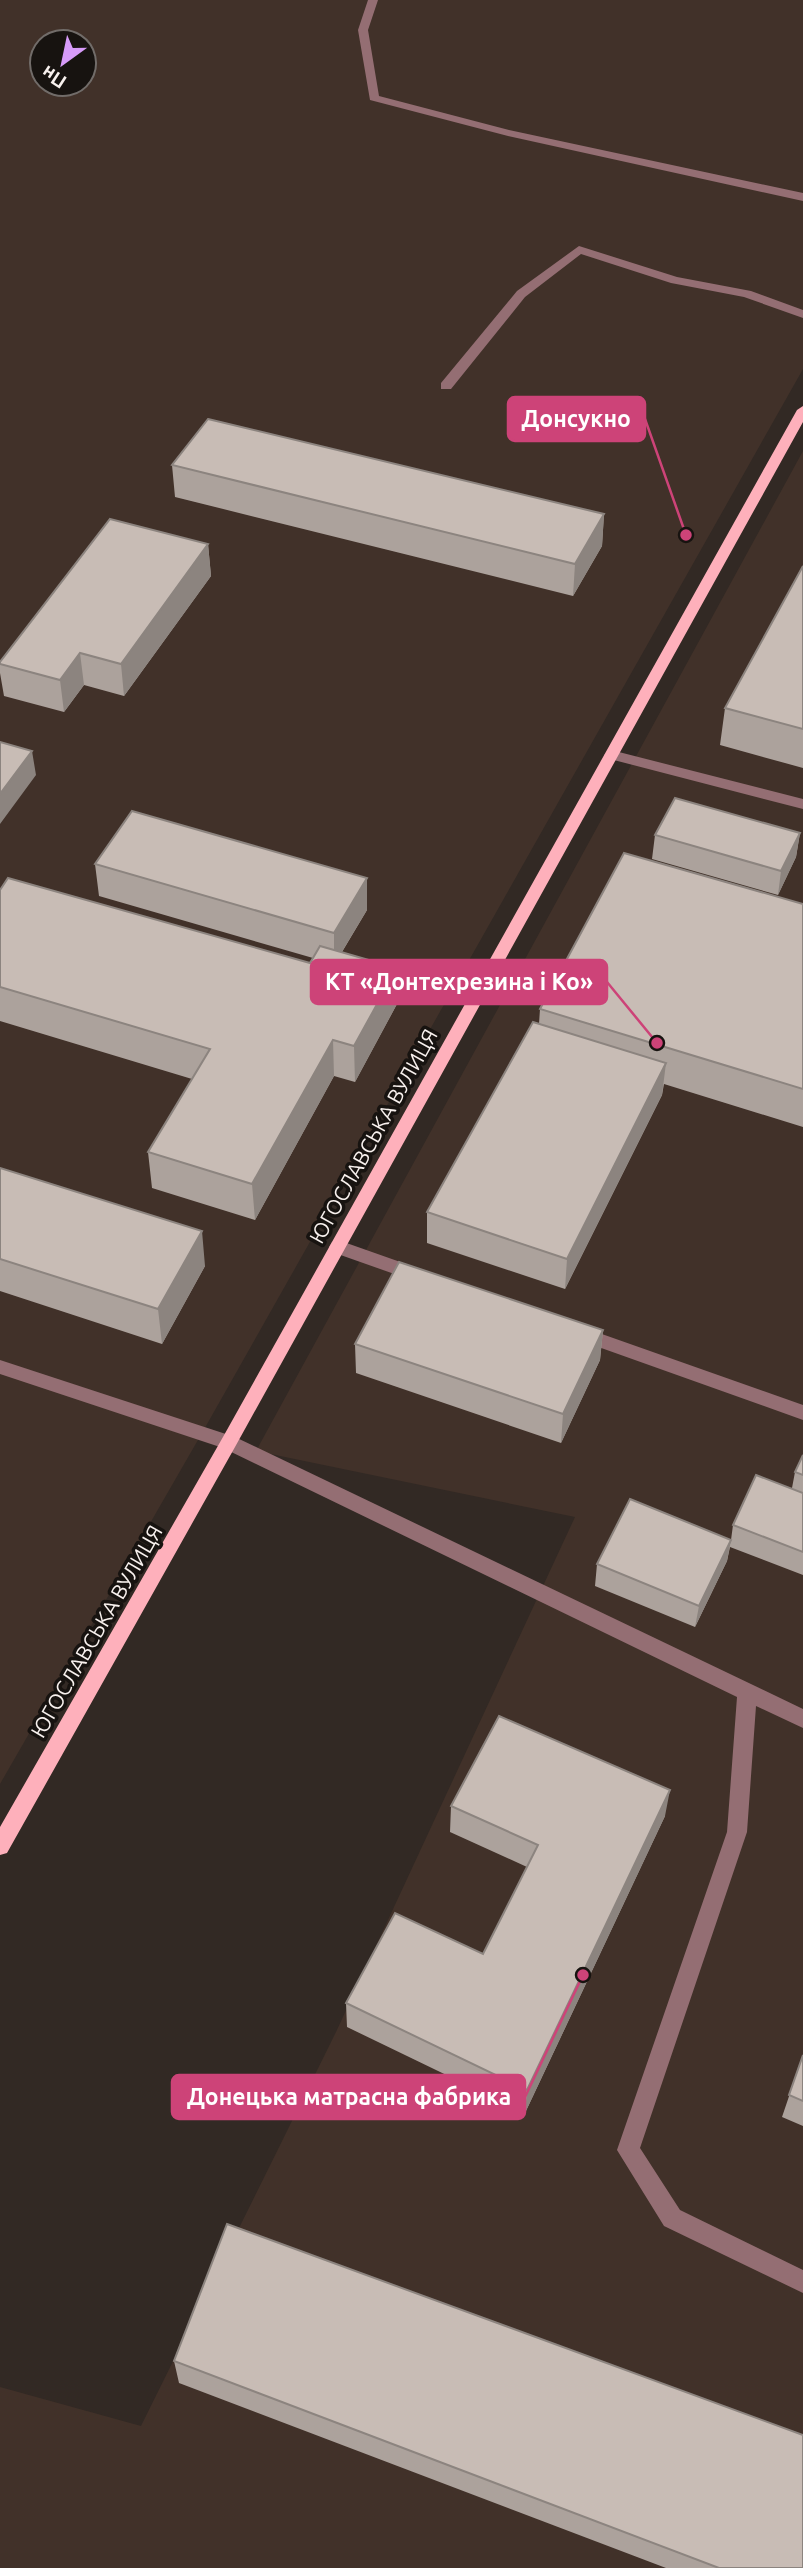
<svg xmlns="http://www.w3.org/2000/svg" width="803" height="2568" font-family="Ubuntu,sans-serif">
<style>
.built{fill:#413129;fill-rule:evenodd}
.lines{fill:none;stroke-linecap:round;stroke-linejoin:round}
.minor{fill:#946e73;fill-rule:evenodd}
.major{fill:#feb0bb;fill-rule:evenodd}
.wall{fill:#aca29c}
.shaded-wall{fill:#8c847f}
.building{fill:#c8bcb5;stroke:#8c847f;stroke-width:2}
.labels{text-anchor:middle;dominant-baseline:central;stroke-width:7;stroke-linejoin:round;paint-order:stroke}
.street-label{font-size:21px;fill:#f8f1ee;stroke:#171310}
.leader{fill:none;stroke:#cd4378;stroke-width:2.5}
.callout-dot{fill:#cd4378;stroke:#171310;stroke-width:2.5}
.callout{fill:#cd4378;stroke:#cd4378;stroke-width:2.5}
.callout-label{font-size:23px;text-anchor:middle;font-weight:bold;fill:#fff}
</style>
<rect width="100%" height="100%" fill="#322924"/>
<path class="built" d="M0 0H803V369L202 1433 0 1784ZM42 42H84V84H42Z
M803 451V2568H0V2387L141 2426 336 2032 575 1517 256 1451Z"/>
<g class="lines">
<path class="minor" d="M368 0H378L368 30 379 96 509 130 803 193V201L508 136 370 100 358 30Z
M579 246 677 277 751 291 803 310V318L744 297 671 283 581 254 525 297 451 389H441V383L517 291Z
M611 750 803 799V809L606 758 604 755Z
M338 1240 423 1270 426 1275 423 1280 417 1282 332 1252 329 1247 332 1242Z
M582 1327 803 1405V1420L576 1339 573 1334 576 1329Z
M0 1360 235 1437 803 1709V1728L756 1706 747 1832 640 2148 680 2210 803 2270V2293L664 2226 617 2150 727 1832 737 1697 223 1448 0 1374Z"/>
<path class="major" d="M803 406V422L235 1447 7 1853 0 1855V1827L223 1437 797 410Z"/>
</g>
<path class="wall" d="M172 465 604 514 602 546 573 596 175 497Z
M208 544 211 576 124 696 84 685 64 712 4 696 0 673V662Z
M803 566V768L720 745 725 708Z
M800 833 796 857 778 895 652 859 655 835Z
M95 864 367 878V910L342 952 397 968V1004L355 1082 334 1076 255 1220 152 1188 148 1152 192 1079 0 1021V890L310 963 313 958 99 896Z
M803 904V1127L664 1084 662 1095 565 1289 427 1243V1212L539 1024 540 1009Z
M0 1168 205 1266 162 1344 0 1291Z
M603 1330 600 1360 561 1443 356 1373 355 1344Z
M803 1455V1575L730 1547 727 1561 695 1627 595 1586 597 1564 731 1540 733 1525 792 1488 795 1472Z
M451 1806 665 1816 525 2113 347 2027 346 2003 483 1954 527 1867 450 1832Z
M803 2055V2126L782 2117Z
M174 2361 803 2568H666L179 2383Z"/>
<path class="shaded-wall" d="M604 514 602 546 573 596 575 564Z
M208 544 211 576 124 696 121 664Z
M80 653 84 685 64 712 60 680Z
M32 751 36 775 0 824V794Z
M800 833 796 857 778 895 781 871Z
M367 878V910L334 965V933Z
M397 968V1004L355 1082 354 1046Z
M333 1040 334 1076 255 1220 252 1184Z
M666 1063 662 1095 565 1289 567 1259Z
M202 1231 205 1266 162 1344 158 1309Z
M603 1330 600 1360 561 1443 563 1414Z
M731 1540 727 1561 695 1627 699 1606Z
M670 1790 665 1816 525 2113 527 2090Z"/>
<path class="building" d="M208 419 604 514 575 564 172 465Z
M110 519 208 544 121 664 80 653 60 680 0 664V662Z
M803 566V729L725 708Z
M0 742 32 751 0 794Z
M675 798 800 833 781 871 655 835Z
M132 811 367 878 334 933 95 864Z
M624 853 803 904V1089L540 1009Z
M8 878 310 963 320 946 397 968 354 1046 333 1040 252 1184 148 1152 210 1049 0 987V890Z
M533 1022 666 1063 567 1259 427 1212Z
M0 1168 202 1231 158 1309 0 1259Z
M399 1262 603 1330 563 1414 355 1344Z
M803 1455V1475L795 1472Z
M756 1475 803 1493V1552L733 1525Z
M630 1499 731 1540 699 1606 597 1564Z
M499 1716 670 1790 527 2090 346 2003 395 1913 483 1954 538 1845 451 1806Z
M803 2055V2101L789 2095Z
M227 2224 803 2435V2568H719L174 2361Z"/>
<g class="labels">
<g class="street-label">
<text transform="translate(373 1136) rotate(-61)">ЮГОСЛАВСЬКА ВУЛИЦЯ</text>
<text transform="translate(96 1631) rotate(-60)">ЮГОСЛАВСЬКА ВУЛИЦЯ</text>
</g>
</g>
<path class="leader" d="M686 535L645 419M657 1043L607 982M583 1975L525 2097"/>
<g class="callout-dot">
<circle cx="686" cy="535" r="7"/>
<circle cx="657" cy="1043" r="7"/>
<circle cx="583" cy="1975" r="7"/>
</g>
<g class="callout">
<rect x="508" y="397" width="137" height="44" rx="7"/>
<rect x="311" y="960" width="296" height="44" rx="7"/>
<rect x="172" y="2075" width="353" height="44" rx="7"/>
</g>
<g class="callout-label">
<text x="576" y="427">Донсукно</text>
<text x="459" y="990">КТ «Донтехрезина і Ко»</text>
<text x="349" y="2105">Донецька матрасна фабрика</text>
</g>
<g transform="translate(63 63) rotate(213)"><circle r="33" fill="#171310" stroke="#716c69" stroke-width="2"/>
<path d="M0-5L12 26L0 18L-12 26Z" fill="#d79bf9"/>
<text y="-10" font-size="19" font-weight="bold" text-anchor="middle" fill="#f8f1ee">Пн</text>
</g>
</svg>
